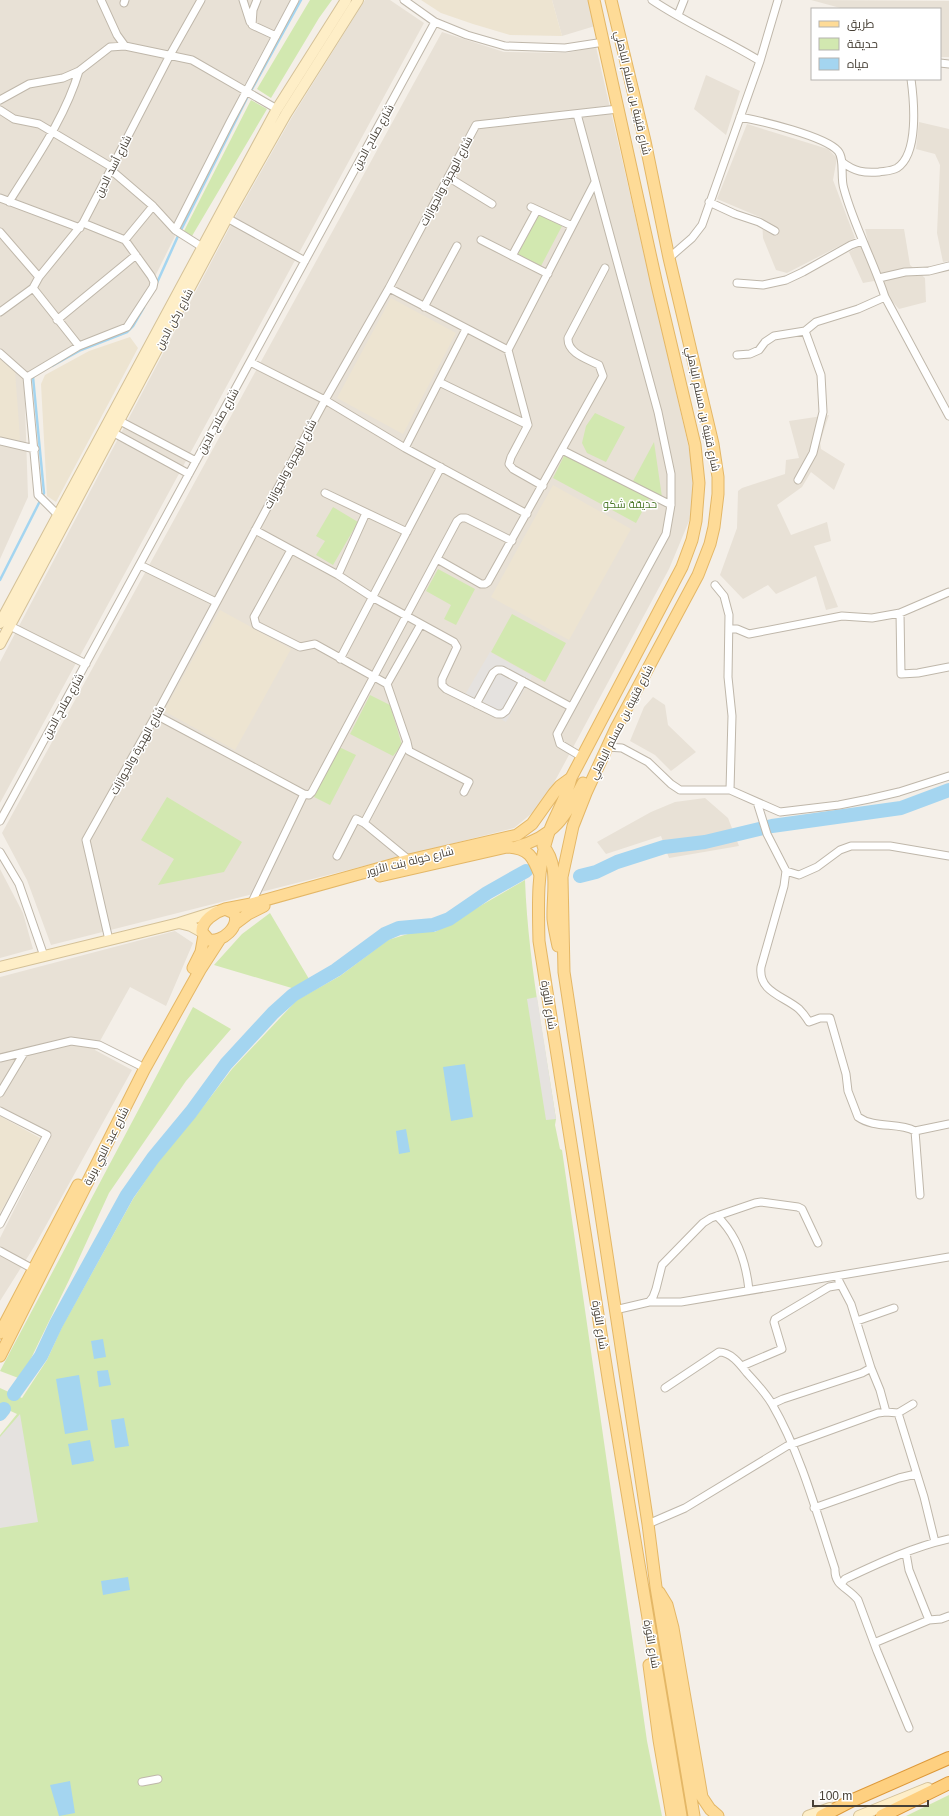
<svg xmlns="http://www.w3.org/2000/svg" width="949" height="1816" font-family="Arial,Cairo,sans-serif">
<style>
.residential{fill:#e8e1d6}
.education{fill:#ede4d1}
.green{fill:#d2e8b0}
.parking{fill:#e5e2df}
.water{fill:#a4d5f0}
.lines{fill:none;stroke-linecap:round;stroke-linejoin:round}
.stream{stroke:#a4d5f0;stroke-width:2.5}
.river{stroke:#a4d5f0;stroke-width:14}
.minor-casing{stroke:#bfb7aa;stroke-width:9}
.secondary-casing{stroke:#d4c198;stroke-width:12}
.primary-casing{stroke:#e4b766;stroke-width:13}
.trunk-casing{stroke:#dd9838;stroke-width:14}
.minor{stroke:#fff;stroke-width:7}
.secondary{stroke:#feeec7;stroke-width:10}
.primary{stroke:#fedb97;stroke-width:11}
.trunk{stroke:#fed080;stroke-width:12}
.labels{text-anchor:middle;dominant-baseline:central;stroke-width:3;stroke-linejoin:round;paint-order:stroke}
.street-label{font-size:11px;fill:#474036;stroke:#fff}
.park-label{font-size:11px;fill:#4c7929;stroke:#fff}
</style>
<rect width="100%" height="100%" fill="#f4efe8"/>
<path class="residential" d="M0 0H290L245 84 177 232 135 317 24 375 28 497 0 559Z
M365 0H390L424 23 0 803V662L233 221 292 117Z
M552 0H588L595 26 562 36Z
M811 0 949 1V57H940V9H844Z
M442 32 504 52 566 53 596 47 694 470 692 514 669 569 542 805 514 828 51 945 27 880 2 833Z
M706 75 740 91 726 135 694 109Z
M919 122 949 129V261L943 262 937 233 940 165 935 154 916 149Z
M747 124 828 149 837 158 833 180 855 238 787 273 776 270 763 238 762 218 717 199Z
M865 229H904L910 265 925 278 926 302 899 309 874 281 863 283 849 252 868 241Z
M829 415 820 442 821 449 845 464 834 490 811 472 802 487 777 505 791 535 827 522 831 541 814 546 838 607 826 610 816 576 776 594 768 585 743 599 720 575 737 528 738 491 742 488 785 474 786 460 799 458 789 421Z
M653 697 665 705 668 725 696 752 671 771 655 755 630 741 644 707Z
M705 798 728 818 739 846 669 858 661 836 606 854 597 842 651 812 675 802Z
M0 869 23 913 33 949 0 958Z
M175 931 193 943 166 1006 130 987 95 1050 132 1070 34 1247 0 1301V1238L52 1134 0 1107V977Z"/>
<path class="education" d="M421 0H552L562 36 510 35 473 24 441 13Z
M391 298 456 333 403 434 337 398Z
M130 337 138 348 56 502 47 496 41 384 45 375 89 351Z
M0 358 15 371 20 438 18 443 0 438Z
M553 485 631 529 569 640 491 597Z
M220 610 291 649 235 750 164 711Z
M0 1116 42 1139 0 1213Z"/>
<path class="green" d="M310 0H332L319 18 271 98 257 89Z
M251 100 267 109 192 236 184 231Z
M539 214 562 226 541 266 518 254Z
M595 413 625 427 606 462 587 453 582 443 586 426Z
M654 442 662 497 633 481Z
M565 454 650 497 636 523 553 478Z
M333 507 358 522 333 565 316 555 325 541 316 536Z
M438 569 475 589 456 625 444 619 451 605 426 591Z
M512 614 566 643 545 682 491 652Z
M370 695 390 705 402 745 393 756 350 734Z
M339 747 356 755 330 805 314 797Z
M167 797 242 842 224 872 158 885 174 859 141 840Z
M525 880C528 960 544 1040 556 1119L555 1125 560 1149 562 1150 647 1741 662 1816H0V1435L17 1414 0 1406V1388L22 1398 47 1360 62 1327 133 1199 158 1162 196 1116 232 1069 297 1000 340 976 388 940 421 930 435 932Z
M270 913 309 979 295 989 214 965 242 934Z
M193 1007 231 1029 186 1081 109 1193 70 1278 21 1379 0 1371Z
M949 1795V1816H906Z"/>
<path class="parking" d="M490 652 532 676 506 722 463 698Z
M537 997 556 1119 546 1120 527 999Z
M20 1414 38 1522 0 1528V1437Z"/>
<path class="water" d="M465 1064 473 1117 451 1121 443 1067Z
M406 1129 410 1152 399 1154 396 1131Z
M103 1339 106 1357 94 1359 91 1341Z
M108 1370 111 1385 99 1387 97 1371Z
M79 1375 88 1430 65 1434 56 1379Z
M124 1418 129 1446 115 1448 111 1420Z
M90 1440 94 1461 72 1465 68 1444Z
M128 1577 130 1590 103 1595 101 1581Z
M70 1781 75 1813 59 1816 50 1785Z"/>
<g class="lines">
<path class="stream" d="M156 285 178 236 247 98 301 0
M52 366 81 350 127 332 133 326 144 307
M0 580 44 493 33 377 34 376"/>
<path class="river" d="M580 876 596 872 617 862 664 847 705 842 772 826 901 808 949 790
M14 1394 41 1356 56 1324 127 1195 153 1158 191 1112 226 1064 273 1013 293 995 336 970 385 934 399 928 433 925 449 919 487 893 526 871
M0 1414 4 1409"/>
<defs>
<path id="minor" d="M101 0 117 35 125 46
M243 0 250 22
M257 0 253 10 252 25 276 36
M404 0 435 22 467 35 505 46 565 48 604 42
M652 0C686 23 724 39 760 61
M124 3 125 0
M678 15 684 0
M940 63 949 64
M0 100 29 84 63 78 79 71 110 47 125 46 192 60 277 109
M0 110 14 119 39 124 113 168
M577 114 658 412 671 474V505L666 534 557 734 560 744 582 757
M740 117C761 121 825 136 838 151 845 159 840 178 844 189 854 226 873 260 885 297L949 416
M842 162C855 172 864 173 879 172 885 171 892 171 897 168 919 154 914 101 911 79
M111 170 153 206 175 230 202 247
M448 177 492 204
M0 198 80 228
M9 202C35 160 65 118 79 71
M709 202 735 214 759 222 775 231
M531 207 572 226
M227 218 305 261
M175 230 230 122 295 0
M0 232 39 277
M125 240 153 206
M481 240 548 274
M512 256 537 210
M669 258 692 238 702 225 760 61 778 0
M879 278 905 272 929 271 949 266
M737 283 763 285 786 280 803 272 851 245 862 241
M33 288 79 346
M389 288 508 350 528 425 511 457 509 464 513 469 543 486
M424 307 457 246
M0 312 33 288 39 277 83 223 170 55 201 0
M57 320 136 255
M508 350 595 182
M0 353 27 377 38 495 58 515
M737 355 750 354 759 350 765 342 774 336 805 331
M250 362 325 400 405 448 527 514
M27 377 79 346 127 327 153 287 154 282 151 276 125 240 83 223
M439 382 528 425
M120 421 196 461
M114 433 189 474
M0 441 35 449
M405 448 466 329
M562 450 671 505
M798 480 813 453 823 412 821 375 805 331 816 322 858 309 885 297
M325 493 407 532
M255 530 338 575 372 597 454 642 457 647 442 679V685L446 689 497 714H502L506 711 523 681
M291 550 254 617 256 625 300 647 315 644 387 684 421 624
M437 559 481 584H485L488 582 603 376 599 365C587 359 567 353 568 338L605 268
M140 565 216 602
M338 575 366 513
M715 585 724 596 729 615 728 677 732 716 730 790
M900 613 901 674 918 673 949 667
M10 626 86 664
M730 629H737L749 634 842 616 872 618 900 613 949 592
M340 659 441 467
M387 684 407 742
M476 704 493 673 497 670H502L571 707
M156 715 304 794 309 795 312 792 457 521 461 518H466L512 541
M607 747 622 748 648 762 671 784 680 790H730L780 812 839 805 869 799 899 792 949 776
M757 802 767 834 786 871 784 886 761 967C758 992 784 996 799 1009 803 1013 806 1017 809 1022L820 1018H830L846 1074 848 1091 858 1117C875 1129 898 1122 915 1131
M0 821 435 22
M364 823 409 860
M0 852 19 884 44 956
M337 856 356 819 364 823 407 742 409 751 469 782 464 792
M786 871 799 875 817 867 840 850 851 846H890L949 856
M251 904 304 794
M109 940 86 840 156 715 325 400 389 288 476 125 618 109
M0 1058 71 1041 99 1045 139 1065
M0 1093 24 1053
M0 1111 47 1135 0 1224
M915 1131 920 1195
M915 1131 949 1124
M717 1216C738 1236 746 1262 749 1290
M0 1251 35 1270
M839 1281 851 1304 871 1368 880 1390 886 1412
M649 1302H681L949 1257
M615 1310 649 1302 653 1297 656 1289 662 1265 703 1223 711 1218 755 1203 761 1202 798 1207 802 1209 818 1243
M857 1321 894 1308
M742 1366 782 1349 774 1322 775 1319 829 1287 841 1285
M665 1388 719 1352C731 1352 740 1364 747 1373 756 1383 765 1392 772 1404 801 1454 817 1514 835 1569 834 1586 848 1587 858 1600L877 1651 909 1728
M772 1404 783 1399 862 1373 871 1368
M898 1413 924 1497 935 1542
M814 1508 899 1478 916 1474
M648 1524 685 1508 787 1446 878 1413 886 1412 898 1413 913 1404
M906 1553 909 1570 929 1620
M841 1584 845 1579C879 1563 913 1547 949 1539
M874 1643 929 1620 941 1619 949 1616
M142 1782 158 1779"/>
<path id="secondary" d="M0 623 277 109 346 0
M0 644 227 218 286 114 358 0
M179 923 191 926 202 932
M0 967 179 923 217 911
M808 1816 830 1808
M859 1816 928 1788"/>
<path id="primary" d="M594 0 657 285 695 445 699 483 696 521 692 540 682 567 571 778C566 800 555 814 548 835 537 868 538 905 539 941L609 1384 681 1816
M611 0 645 141 669 258 713 444 718 477V494L714 527 710 544 698 575 616 728 586 793 573 826 562 877 564 972 648 1524 656 1587 694 1816
M543 846C560 864 552 896 553 919 554 928 556 937 558 946
M516 847C554 837 566 816 583 783
M380 876 507 847C529 848 533 857 540 875
M225 909 251 904 409 860 517 835 532 824 554 793 560 786 571 778
M225 909 234 913C241 926 222 943 209 940L202 932C201 921 215 912 225 909Z
M236 923 248 914 264 906
M193 968 201 952 204 935
M0 1333 78 1185
M0 1356 144 1070 200 970 220 939
M659 1592 667 1605 673 1628 702 1797 710 1809 718 1816
M649 1665 659 1740 672 1816"/>
<path id="trunk" d="M822 1816 851 1801 949 1758
M882 1816 949 1783"/>
</defs>
<use href="#minor" class="minor-casing"/>
<use href="#secondary" class="secondary-casing"/>
<use href="#primary" class="primary-casing"/>
<use href="#trunk" class="trunk-casing"/>
<use href="#minor" class="minor"/>
<use href="#secondary" class="secondary"/>
<use href="#primary" class="primary"/>
<use href="#trunk" class="trunk"/>
</g>
<g class="labels">
<g class="street-label">
<text transform="translate(633 93) rotate(77)">شارع قتيبة بن مسلم الباهلي</text>
<text transform="translate(373 137) rotate(-61)">شارع صلاح الدين</text>
<text transform="translate(113 166) rotate(-63)">شارع أسد الدين</text>
<text transform="translate(446 181) rotate(-62)">شارع الهجرة والجوازات</text>
<text transform="translate(174 319) rotate(-62)">شارع ركن الدين</text>
<text transform="translate(703 409) rotate(78)">شارع قتيبة بن مسلم الباهلي</text>
<text transform="translate(218 421) rotate(-61)">شارع صلاح الدين</text>
<text transform="translate(290 464) rotate(-62)">شارع الهجرة والجوازات</text>
<text transform="translate(63 706) rotate(-61)">شارع صلاح الدين</text>
<text transform="translate(621 722) rotate(-63)">شارع قتيبة بن مسلم الباهلي</text>
<text transform="translate(137 750) rotate(-61)">شارع الهجرة والجوازات</text>
<text transform="translate(410 861) rotate(-14)">شارع خولة بنت الأزور</text>
<text transform="translate(549 1005) rotate(81)">شارع الثورة</text>
<text transform="translate(106 1146) rotate(-63)">شارع عبد النبي برنية</text>
<text transform="translate(600 1325) rotate(81)">شارع الثورة</text>
<text transform="translate(652 1644) rotate(80)">شارع الثورة</text>
</g>
<g class="park-label">
<text x="630" y="504">حديقة شكو</text>
</g>
</g>
<rect x="811" y="8" width="130" height="72" fill="#ffffff" stroke="#b5b3af"/>
<rect x="819" y="21" width="20" height="6" fill="#fedb97" stroke="#b5b3af"/>
<text x="847" y="28" font-size="12" fill="#474036">طريق</text>
<rect x="819" y="38" width="20" height="12" fill="#d2e8b0" stroke="#b5b3af"/>
<text x="847" y="48" font-size="12" fill="#474036">حديقة</text>
<rect x="819" y="58" width="20" height="12" fill="#a4d5f0" stroke="#b5b3af"/>
<text x="847" y="68" font-size="12" fill="#474036">مياه</text>
<path d="M813 1800v6h115v-6" fill="none" stroke="#474036" stroke-width="2"/>
<text x="819" y="1800" font-size="12" fill="#474036" stroke="#ffffff" stroke-width="3" paint-order="stroke">100 m</text>
</svg>
